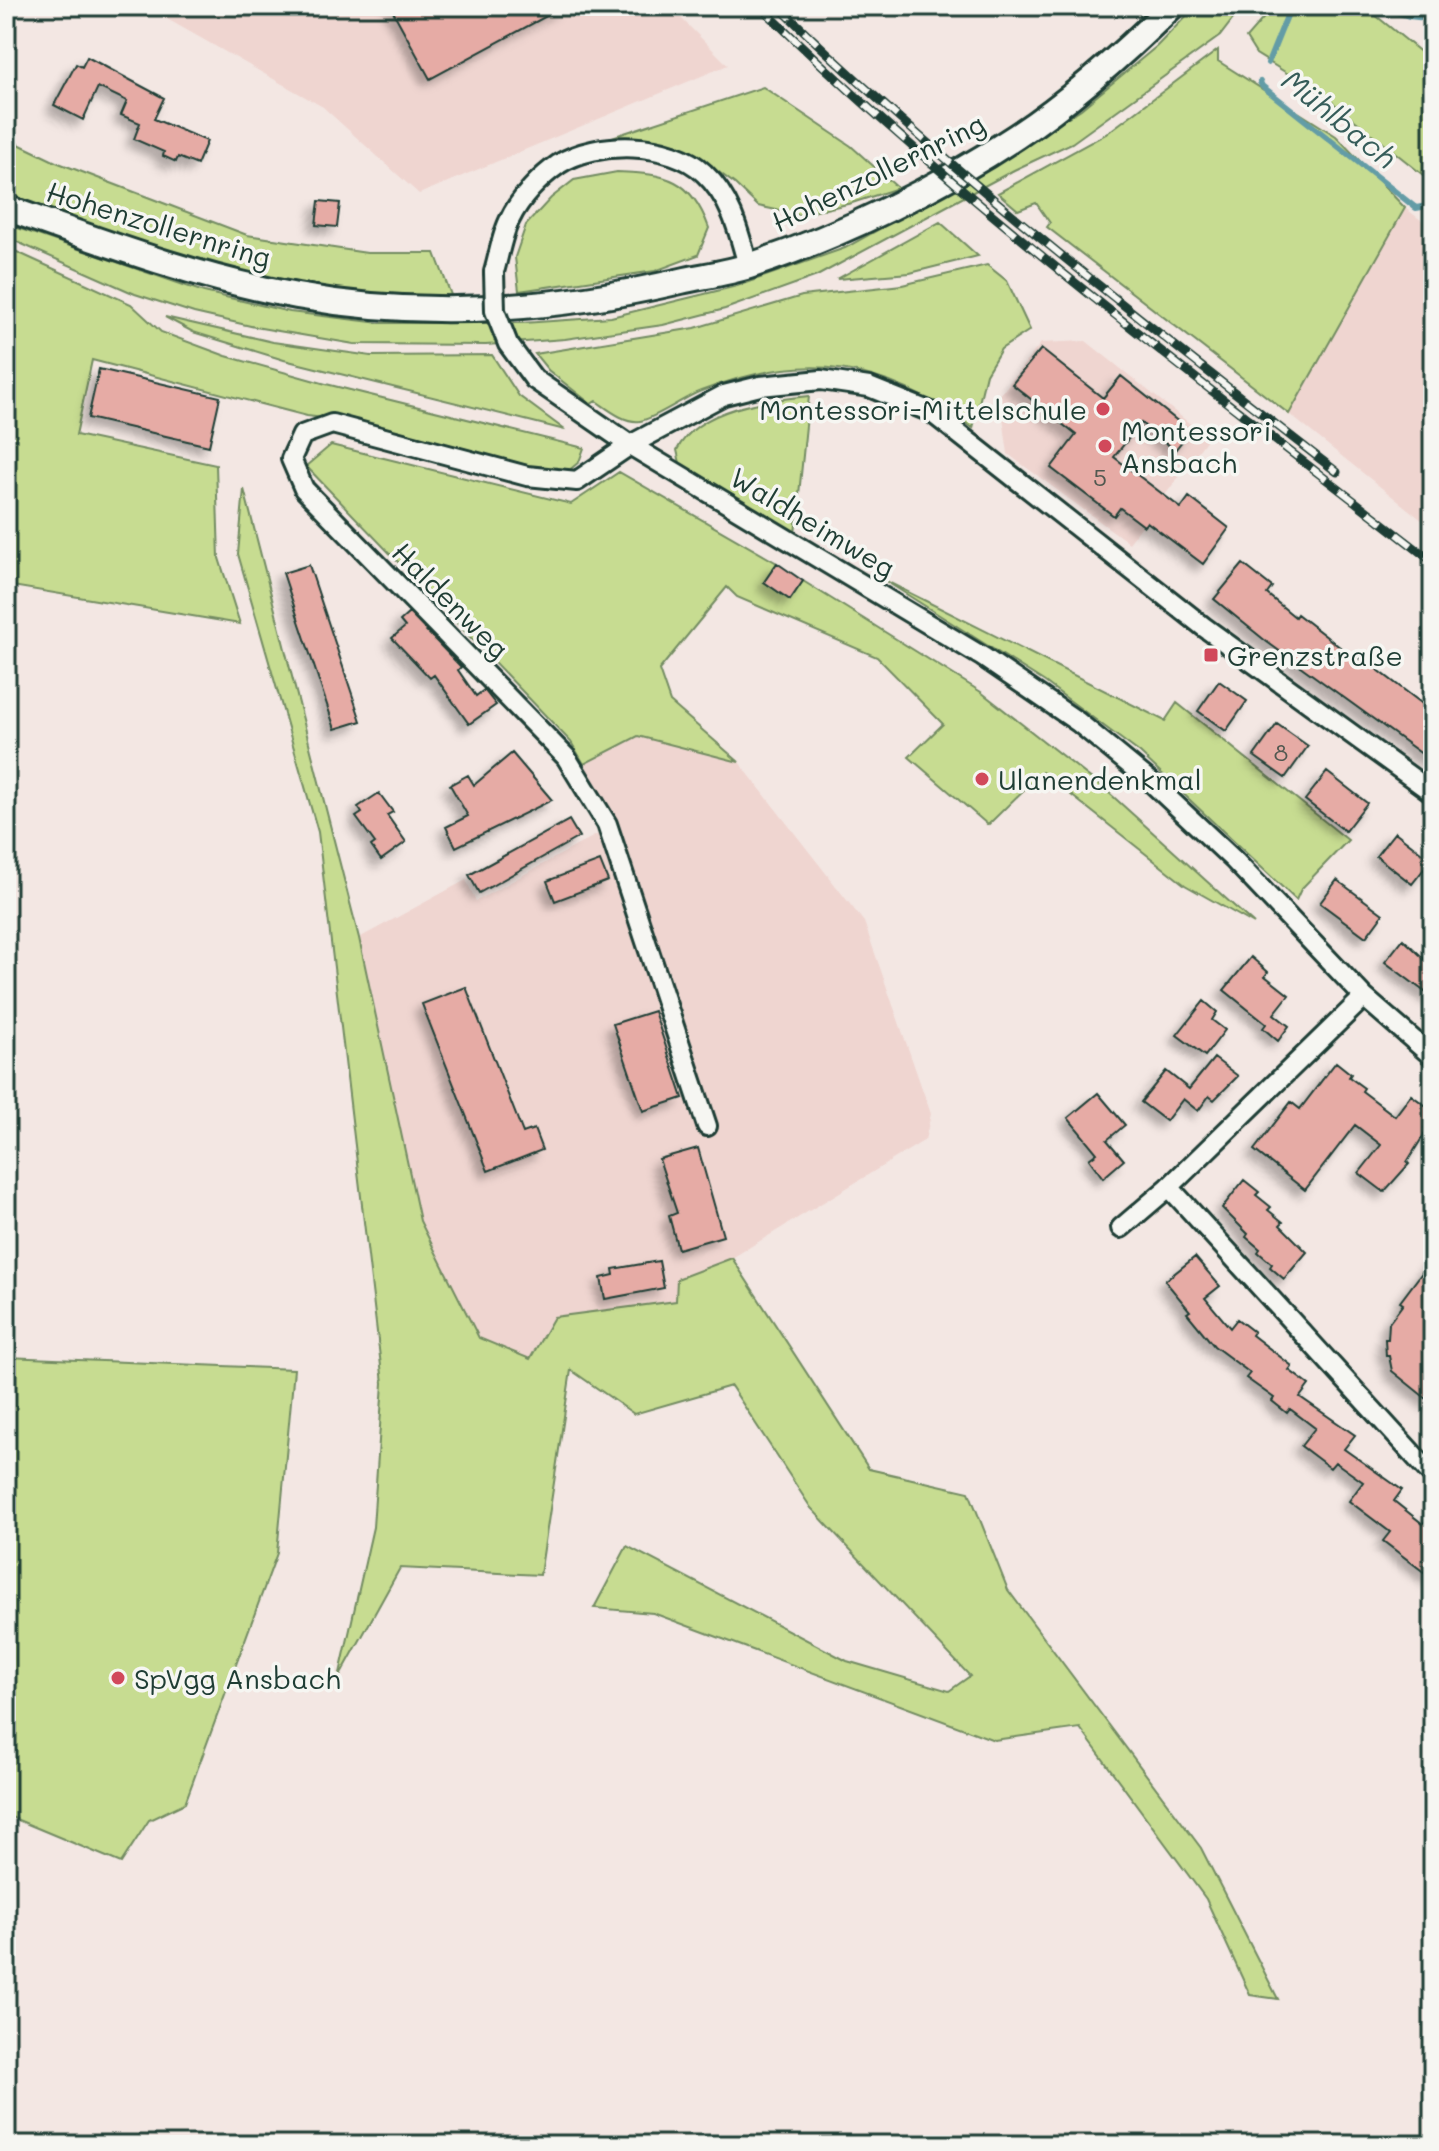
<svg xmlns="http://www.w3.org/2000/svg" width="1439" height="2151" font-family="Mali,sans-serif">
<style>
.built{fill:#efd5d0}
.green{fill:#c7dc91;stroke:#738c62;stroke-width:2}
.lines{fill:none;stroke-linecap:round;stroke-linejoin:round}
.stream{stroke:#639ca6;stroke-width:6}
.building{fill:#e6aba5;stroke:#1f3d34;stroke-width:2;filter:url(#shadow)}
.street-casing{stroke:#1f3d34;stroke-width:24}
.secondary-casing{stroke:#1f3d34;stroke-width:30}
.street{stroke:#f6f6f2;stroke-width:18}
.secondary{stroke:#f6f6f2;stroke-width:24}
.rail-casing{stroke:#1f3d34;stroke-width:9}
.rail{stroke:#f6f6f2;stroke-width:6;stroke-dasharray:18;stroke-linecap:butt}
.street-bridge-casing{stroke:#1f3d34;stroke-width:24;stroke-linecap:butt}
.street-bridge{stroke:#f6f6f2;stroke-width:18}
.poi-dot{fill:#d1495b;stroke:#f6f6f2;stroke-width:3}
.labels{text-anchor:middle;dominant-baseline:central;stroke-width:7;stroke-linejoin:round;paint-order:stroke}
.number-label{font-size:24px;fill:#515850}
.street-label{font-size:28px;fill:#1f3d34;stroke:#f6f6f2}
.poi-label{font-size:28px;fill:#1f3d34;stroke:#f6f6f2;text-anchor:start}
.water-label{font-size:30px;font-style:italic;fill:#365d5a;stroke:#f6f6f2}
</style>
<defs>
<filter id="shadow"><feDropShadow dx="-7" dy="7" stdDeviation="4" flood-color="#0004"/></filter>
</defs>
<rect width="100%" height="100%" fill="#f3e7e3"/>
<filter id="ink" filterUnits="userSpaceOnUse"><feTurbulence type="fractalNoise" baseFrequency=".0125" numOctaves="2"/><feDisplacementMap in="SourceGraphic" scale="16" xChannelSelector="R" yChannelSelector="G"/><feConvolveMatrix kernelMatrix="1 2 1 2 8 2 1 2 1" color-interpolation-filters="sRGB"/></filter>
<g filter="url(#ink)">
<path class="built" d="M144 6H669L728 65 419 194 323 107Z
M1405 208 1433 229V529L1289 414Z
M1086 341 1208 438 1129 543 1008 454 1000 395 1041 343Z
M638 736 739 762 864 922 931 1114 925 1140 732 1258 677 1279V1301L554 1317 530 1360 479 1338 420 1221 359 938 466 880 476 901 618 823 584 764Z"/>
<path class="green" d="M1196 6H1243L1220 36 1072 143 1014 170 817 276 725 309 663 325 565 339 486 345 354 344 255 327 194 313 135 294 6 237V224L204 292 290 312 380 323H523L611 317 737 286 845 248 975 176 1081 109 1157 46Z
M1274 6H1364L1433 62V183L1327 98 1256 54 1246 38Z
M1218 50V61L1336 136 1405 208 1289 414 1047 227 1050 223 1036 203 1018 210 998 193 1106 134Z
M763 87 851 146 898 188 852 203 799 215 758 206 735 184 690 151 649 139 603 140Z
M6 138 56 162 247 235 367 253H435L451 295C421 295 389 297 359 294 236 284 121 236 6 194Z
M617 172C667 174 691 178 709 228L698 255 655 271 519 291 515 257 526 225 551 198 574 180Z
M940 222 978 256 910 273 837 279Z
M6 247 131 304 161 332 226 356 326 384 584 448 579 462 567 472 545 470 372 424 307 416 92 360 76 435 216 465 219 558 240 624 6 585Z
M987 265 1007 281 1030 330 1001 349 986 374 973 428C882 362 806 350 701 391 685 397 654 419 640 421 624 423 608 409 596 401L591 404 548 370 535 354 695 328 802 296 902 285Z
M165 317 273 342 371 356 492 355 519 396 565 430 284 360 193 332Z
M809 396 795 534 690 472 680 463 677 450C698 408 767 400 809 396Z
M331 445 571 504 619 472 777 563 764 582 790 599 803 581 981 692 1107 791 1254 924 1185 885 1042 772 988 825 909 757 943 724 877 657 737 597 727 587 659 670 670 702 739 762 638 736 584 764 571 742 306 466Z
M244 489 359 938 420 1221 479 1338 530 1359 554 1317 676 1301 677 1279 732 1258 869 1469 969 1492 1008 1590 1201 1848 1278 1999 1250 1995 1206 1899 1080 1728 994 1740 653 1613 594 1608 627 1546 847 1661 949 1691 970 1676 811 1508 731 1386 634 1414 571 1370 540 1575 400 1568 339 1678 373 1527 383 1383 318 832 238 554Z
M884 580 1165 721 1177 703 1348 840 1301 889 1296 900 1140 753 1045 682Z
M6 1357 294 1369 277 1553 185 1803 149 1820 121 1863 6 1815Z"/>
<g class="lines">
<path class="stream" d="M1377 6 1409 16 1426 18
M1268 63 1291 6
M1260 82 1262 86 1416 208 1433 205"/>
</g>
<path class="building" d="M390 6H565L430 79Z
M87 57 164 98 154 119 207 141 197 165 178 157 176 162 163 156 164 152 134 139 140 123 121 115 127 101 98 87 83 120 54 105 76 64 82 67Z
M319 201 340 203 337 227 316 225Z
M1041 349 1103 398 1121 376 1190 431 1175 450 1141 423 1114 457 1181 508 1189 497 1229 528 1203 564 1147 522 1144 526 1120 508 1114 516 1051 468 1076 435 1012 384Z
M99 369 220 397 209 446 88 418Z
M777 563 803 581 790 600 764 582Z
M1243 564 1272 587 1267 594 1295 617 1297 614 1358 661 1361 657 1433 712V762L1267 642 1214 599Z
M309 565 361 721 335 729 283 573Z
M409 613 461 667 458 670 476 696 484 690 496 705 469 724 434 675 430 678 392 638 405 627 400 621Z
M1219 681 1247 701 1226 731 1198 711Z
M1277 724 1308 746 1285 778 1254 756Z
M512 753 552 800 456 847 446 827 468 816 450 785 468 775 474 785Z
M1327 772 1367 803 1345 831 1305 800Z
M379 793 393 812 387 815 406 842 381 860 371 846 375 843 356 817 362 813 358 807Z
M569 820 579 837 479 893 469 875Z
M1395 832 1431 860 1412 884 1376 856Z
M600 861 608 881 555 901 547 881Z
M1337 880 1383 914 1366 937 1320 903Z
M1403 939 1433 967V998L1385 962Z
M1251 957 1268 972 1265 976 1289 995 1274 1014 1289 1026 1278 1041 1263 1028 1266 1024 1224 990Z
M466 987 523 1133 534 1129 542 1150 488 1171 422 1004Z
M1204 1001 1217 1012 1212 1020 1225 1030 1205 1056 1177 1035Z
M654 1011 683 1098 643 1111 613 1024Z
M1214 1058 1238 1076 1214 1100 1209 1096 1198 1111 1183 1099 1166 1121 1141 1102 1166 1071 1189 1089Z
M1336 1062 1351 1074 1349 1077 1364 1088 1362 1091 1395 1116 1411 1095 1433 1111V1118L1425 1128 1427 1130 1407 1162 1409 1164 1384 1192 1359 1173 1381 1145 1355 1125 1305 1190 1254 1150 1291 1102 1300 1109Z
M1098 1093 1125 1125 1107 1140 1124 1160 1103 1178 1089 1159 1097 1153 1068 1118Z
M698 1148 723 1236 678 1249 669 1216 677 1213 659 1159Z
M1244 1180 1259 1192 1256 1195 1271 1207 1268 1210 1283 1222 1280 1225 1307 1252 1284 1279 1270 1267 1272 1264 1258 1252 1260 1249 1246 1237 1248 1234 1222 1208Z
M1195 1257 1220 1286 1205 1298 1230 1328 1237 1319 1254 1332 1252 1335 1292 1366 1289 1370 1309 1385 1300 1397 1355 1435 1344 1449 1402 1490 1394 1501 1423 1524 1433 1510V1579L1383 1541 1390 1532 1349 1501 1363 1482 1335 1462 1330 1468 1301 1446 1315 1428 1290 1409 1287 1413 1272 1401 1274 1398 1246 1378 1250 1373 1214 1346 1187 1313 1190 1311 1165 1281Z
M1433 1258V1404L1392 1371 1389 1356H1386L1385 1339H1388L1389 1323 1403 1304 1400 1302Z
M659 1261 664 1288 605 1299 601 1278 614 1275 613 1269Z"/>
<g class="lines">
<defs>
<path id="street" d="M494 272C499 255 502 234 510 219 520 198 540 177 559 164 597 140 671 141 704 173 731 198 739 232 748 266
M534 379 630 445 983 657 1078 722 1151 782 1234 860 1364 997 1433 1057
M1364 997 1169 1187 1433 1476
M707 1126 607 824 566 757 304 489 291 459 302 435 332 424 527 476 577 481 630 445 724 395 760 386 821 380 869 387 931 412 1204 627 1433 793
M1121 1228 1169 1187"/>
<path id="secondary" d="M6 208C102 242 197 278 297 296 424 319 556 310 681 281 704 276 727 273 749 266 838 237 939 188 1017 136 1073 99 1124 53 1172 6"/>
</defs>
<use href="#street" class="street-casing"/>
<use href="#secondary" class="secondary-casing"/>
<use href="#street" class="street"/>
<use href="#secondary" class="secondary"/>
<defs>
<path id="rail" d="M760 6C968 210 1203 383 1433 562
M778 6C953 176 1145 323 1337 472"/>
</defs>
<use href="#rail" class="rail-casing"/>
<use href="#rail" class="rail"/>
<defs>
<path id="street-bridge" d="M494 272 495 311 508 344 534 379"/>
</defs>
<use href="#street-bridge" class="street-bridge-casing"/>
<use href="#street-bridge" class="street-bridge"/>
</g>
</g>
<g class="poi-dot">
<circle cx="1103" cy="409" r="8"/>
<circle cx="1105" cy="446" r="8"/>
<rect x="1203" y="647" width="16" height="16" rx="4"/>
<circle cx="982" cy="779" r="8"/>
<circle cx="118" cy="1678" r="8"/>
</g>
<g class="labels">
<g class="number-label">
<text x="1100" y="476">5</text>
<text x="1281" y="751">8</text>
</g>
<g class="street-label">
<text transform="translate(878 172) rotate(-26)">Hohenzollernring</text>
<text transform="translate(159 224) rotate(17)">Hohenzollernring</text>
<text transform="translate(813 522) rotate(31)">Waldheimweg</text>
<text transform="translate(451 600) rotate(45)">Haldenweg</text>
</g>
<g class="poi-label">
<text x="1087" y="409" text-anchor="end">Montessori-Mittelschule</text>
<text x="1121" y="430">Montessori<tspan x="1121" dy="32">Ansbach</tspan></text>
<text x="1227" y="655">Grenzstraße</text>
<text x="998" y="779">Ulanendenkmal</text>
<text x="134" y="1678">SpVgg Ansbach</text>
</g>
<g class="water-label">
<text transform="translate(1340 118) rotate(39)">Mühlbach</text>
</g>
</g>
<rect width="1439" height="2151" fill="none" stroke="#f6f6f2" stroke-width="32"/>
<rect x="16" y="16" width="1407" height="2119" fill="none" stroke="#1f3d34" stroke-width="3" filter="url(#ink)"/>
</svg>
